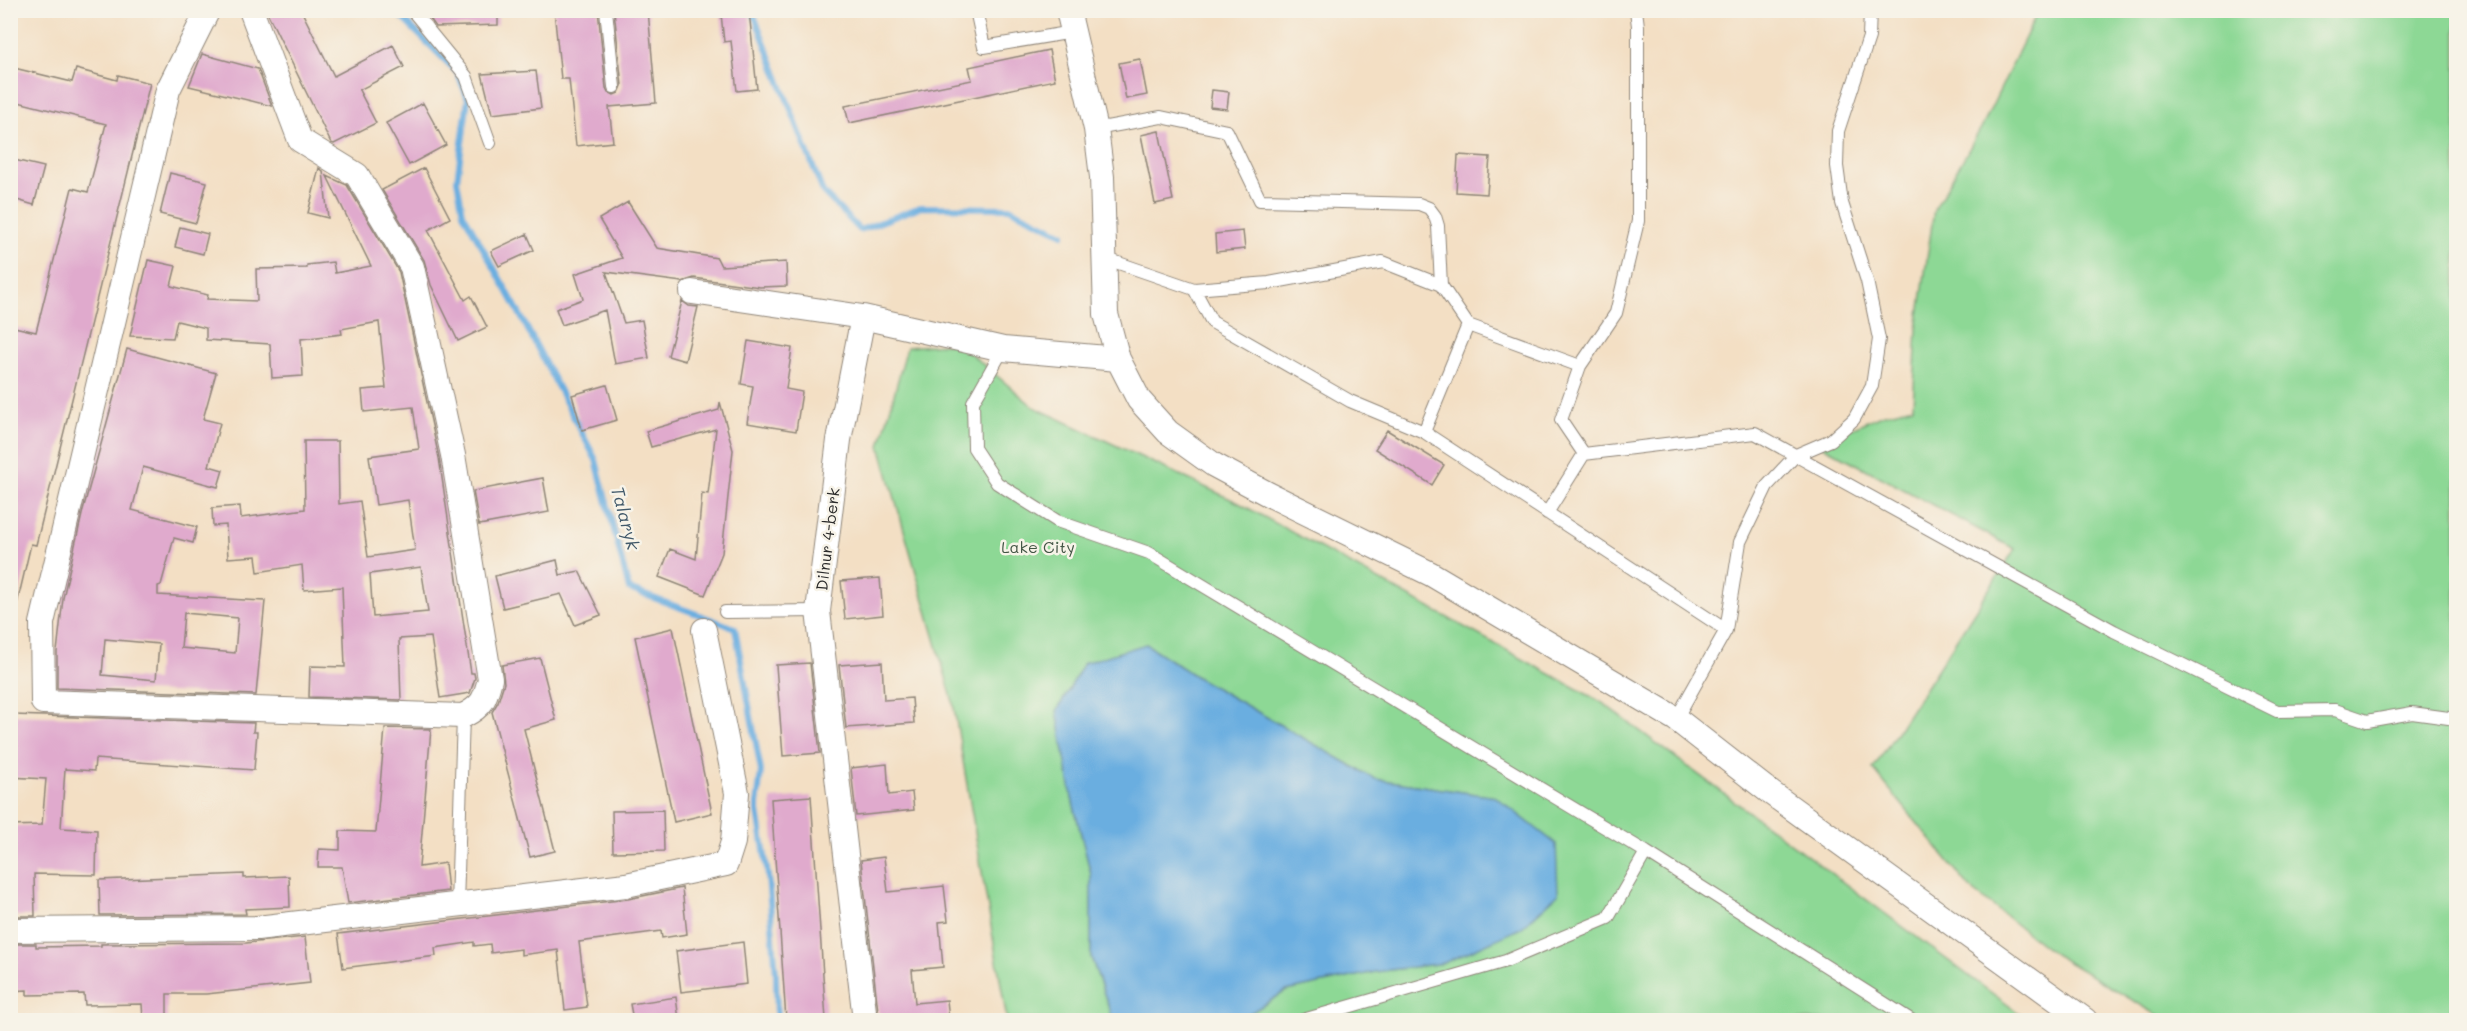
<svg xmlns="http://www.w3.org/2000/svg" width="2467" height="1031" font-family="Mali,sans-serif">
<style>
.green{fill:#8dd895;stroke:#5c8260;stroke-width:1.5}
.water{fill:#6baee0;stroke:#4b6c86;stroke-width:1.5}
.lines{fill:none;stroke-linecap:round;stroke-linejoin:round}
.stream{stroke:#6baee0;stroke-width:6}
.building{fill:#e0aacd;fill-rule:evenodd}
.lane-casing{stroke:#8f8578;stroke-width:14}
.street-casing{stroke:#8f8578;stroke-width:26}
.lane{stroke:#fff;stroke-width:12}
.street{stroke:#fff;stroke-width:24}
.labels{text-anchor:middle;dominant-baseline:central;stroke-width:5;stroke-linejoin:round;paint-order:stroke}
.street-label{font-size:16px;fill:#2b2b2b;stroke:#f7f3e8}
.park-label{font-size:16px;fill:#445646;stroke:#f7f3e8}
.water-label{font-size:18px;font-style:italic;fill:#41596a;stroke:#f7f3e8}
</style>
<rect width="100%" height="100%" fill="#f7f3e8"/>
<filter id="ink" filterUnits="userSpaceOnUse"><feTurbulence type="fractalNoise" baseFrequency=".0167" numOctaves="2"/><feDisplacementMap in="SourceGraphic" scale="12" xChannelSelector="R" yChannelSelector="G"/><feConvolveMatrix kernelMatrix="1 2 1 2 8 2 1 2 1" color-interpolation-filters="sRGB"/></filter>
<filter id="wash" filterUnits="userSpaceOnUse"><feTurbulence type="fractalNoise" baseFrequency=".008" numOctaves="4" result="noise"/><feDisplacementMap in="SourceGraphic" scale="24" xChannelSelector="R" yChannelSelector="G"/><feGaussianBlur stdDeviation="1.35" result="paint"/><feColorMatrix in="noise" values="0 0 0 0 0 0 0 0 0 0 0 0 0 0 0 0 0 1.4 0 .05"/><feComposite in="paint" operator="in"/></filter>
<g filter="url(#wash)">
<rect width="100%" height="100%" fill="#f3dfc4"/>
<path class="green" d="M2038 11H2456V1020H2166L2054 954 1970 888 1873 769 2015 549 1817 443 1881 415 1913 407 1917 329 1934 210 1985 121Z
M958 343 1034 407 1237 502 1601 702 2028 1020H1239L1286 991 1375 972 1444 963 1496 797 1375 779 1198 678 1146 644 1072 798 1091 874V957L1112 1016 1120 1020H1007L953 702 880 446 907 347Z"/>
<path class="water" d="M1146 644 1198 678 1375 779 1496 797 1556 844 1558 894 1521 928 1444 963 1375 972 1286 991 1239 1020H1120L1112 1016 1091 957V874L1072 798 1057 711 1084 663Z"/>
<g class="lines">
<path class="stream" d="M394 10 457 72 468 99 457 180 463 213 515 305 596 460 629 589 735 628 761 771 757 805 768 876 776 974 777 1020
M752 10 823 192 860 230 920 207 1009 208 1063 234"/>
</g>
<g id="blocks">
<path class="building" d="M266 10H301L334 76 393 45 404 67 359 90 376 123 334 144 331 143Z
M427 10H498V25L436 27 429 17Z
M554 10H598L606 88 608 92 614 95 619 93 622 86 614 10H648L656 103 609 107 613 142 576 146 569 79H561Z
M749 11 757 89 737 91 731 41 724 42 721 14Z
M1049 50 1055 80 849 123 845 106 972 80 969 67Z
M202 54 258 69 272 106 189 86Z
M1140 59 1147 95 1126 99 1119 63Z
M10 67 72 82 76 69 117 80 118 75 150 83 36 545 31 544 17 604 10 603V326L36 332 72 188 88 192 106 124 10 100Z
M536 71 541 108 492 114 482 74Z
M1212 90 1229 92 1227 109 1210 107Z
M423 103 446 145 409 165 386 123Z
M1159 131 1173 200 1155 204 1141 135Z
M1458 155 1490 157 1487 194 1456 192Z
M10 159 44 167 34 205 10 198Z
M319 168 323 171 328 218 308 213Z
M424 168 450 218 428 230 465 300 471 296 487 327 458 341 431 285 424 260 382 190Z
M170 173 207 182 196 223 160 214Z
M327 176 347 185 399 272 439 458 471 673H474L475 678 470 693 440 698 431 637 399 639 401 700 309 697 310 666 345 667 342 587 304 590 302 565 258 572 256 556 228 558 226 525 213 526 212 508 240 506 241 518 305 509 304 441H338L339 504 360 501 368 557 415 550 408 500 376 505 369 456 419 449 413 407 364 412 362 390 386 388 379 322 341 329 342 334 301 339 303 376 272 378 270 344 206 340V328L177 321 173 338 130 336 148 260 176 266 171 286 208 295 207 299 257 301 256 269 307 268V265L333 262 335 273 371 266ZM421 567 428 612 373 617 370 574Z
M628 202 657 248 717 258 721 266 786 262 787 286 760 287 694 278 682 282 606 272 624 323 642 320 649 358 615 364 605 310 562 325 556 309 583 299 575 274 622 258 599 219Z
M180 227 208 234 203 254 175 247Z
M1243 231 1245 249 1216 252 1215 234Z
M527 234 534 250 499 266 491 251Z
M682 301 689 306 698 307 685 361 668 356Z
M748 341 792 348 786 389 802 392 796 431 747 423 753 386 741 384Z
M127 349 216 373 203 419 220 423 209 466 223 470 218 487 143 467 132 510 197 527 193 543 174 538 161 585 158 586V595L265 601 256 695 57 688V652L63 598 83 510ZM184 613 238 618 235 653 181 648ZM105 639 159 644 156 680 102 675Z
M607 385 617 420 582 430 572 395Z
M720 402 733 450 722 553 705 595 659 577 670 549 696 559 702 493 708 494 716 429 651 447 646 431 719 410Z
M1387 430 1444 465 1432 485 1375 449Z
M543 478 549 512 479 525 473 491Z
M557 560 560 575 579 571 601 615 575 625 561 594 503 608 495 576Z
M880 578 883 615 845 619 841 581Z
M673 628 712 813 674 822 635 637Z
M540 658 556 720 524 729 555 851 530 857 492 712 498 702 504 683 502 665Z
M882 662 884 700 912 698 914 723 846 728 839 665Z
M810 663 820 753 783 756 776 665Z
M13 715 254 723 253 732H257L254 770 95 759 94 771 65 769 61 828 97 830 96 875 34 874 35 916H10V826L42 825 46 779 10 777Z
M385 728 431 729 419 867 445 863 448 891 348 903 342 867H318L319 849 340 850V831L376 832Z
M887 764 889 795 912 792 914 810 856 816 851 768Z
M811 796 826 1020H786L771 799Z
M663 810 664 851 613 852 612 811Z
M884 857 888 892 944 886 948 921 939 922 943 967 912 970 915 1003 947 1000 949 1020H879L861 860Z
M244 874V878L289 876 290 907 245 909 246 914 100 915 99 880Z
M682 888 687 934 662 938 661 931 579 942 587 1007 565 1010 558 950 521 955V949L491 953 490 944 474 946V942L435 948 436 956 343 968 338 934 628 899Z
M305 937 310 983 206 994H167V1020H143L142 1004 85 1005 84 994 27 995V990L10 991V944H36V947L101 946V944L246 943Z
M743 942 747 984 681 992 676 951Z
M676 997 679 1020H633L630 1004Z"/>
</g>
</g>
<g filter="url(#ink)">
<use href="#blocks" fill-opacity="0" stroke="#8f8578" stroke-width="1.5"/>
<g class="lines">
<defs>
<path id="lane" d="M412 10 466 76 490 143
M606 10 614 87
M976 10 984 47 1073 32
M1096 129 1161 117 1227 131 1260 200 1419 204 1429 208 1435 216 1438 226 1441 285 1468 325 1580 366 1561 420 1584 454 1755 433 2114 631 2277 711 2335 710 2367 721 2412 713 2456 719
M1104 258 1194 289 1269 283 1383 262 1441 285
M1194 289 1212 322 1350 401 1424 432 1726 630 1676 719
M1003 349 973 402 974 448 997 483 1057 521 1149 553 1646 852 1911 1020
M1580 366 1616 313 1638 221V26L1636 10
M1424 432 1468 325
M1547 513 1584 454
M725 612 818 611
M1726 630 1740 542 1767 486 1796 455 1831 440 1854 419 1872 386 1879 339 1867 281 1842 203 1837 166 1838 131 1869 37 1870 10
M457 905 463 716
M1303 1020 1506 961 1608 918 1646 852"/>
<path id="street" d="M208 10 168 90 42 623 43 702 463 716C483 706 485 699 490 679L453 455 412 267 357 175 300 140 251 10
M1068 10 1096 129 1102 177 1106 314 1118 359 1139 400 1168 432 1214 465 1268 494 1431 574 1676 719 1771 793 2085 1020
M692 292 863 317
M10 930 257 928 626 885 726 864 733 842 737 793 704 630
M865 1020 818 611 839 440 863 317 1003 349 1118 359"/>
</defs>
<use href="#lane" class="lane-casing"/>
<use href="#street" class="street-casing"/>
<use href="#lane" class="lane"/>
<use href="#street" class="street"/>
</g>
</g>
<g class="labels">
<g class="street-label">
<text transform="translate(827 539) rotate(-83)">Dilnur 4-berk</text>
</g>
<g class="park-label">
<text x="1038" y="546">Lake City</text>
</g>
<g class="water-label">
<text transform="translate(626 518) rotate(75)">Talaryk</text>
</g>
</g>
<rect width="2467" height="1031" fill="none" stroke="#f7f3e8" stroke-width="36"/>
</svg>
